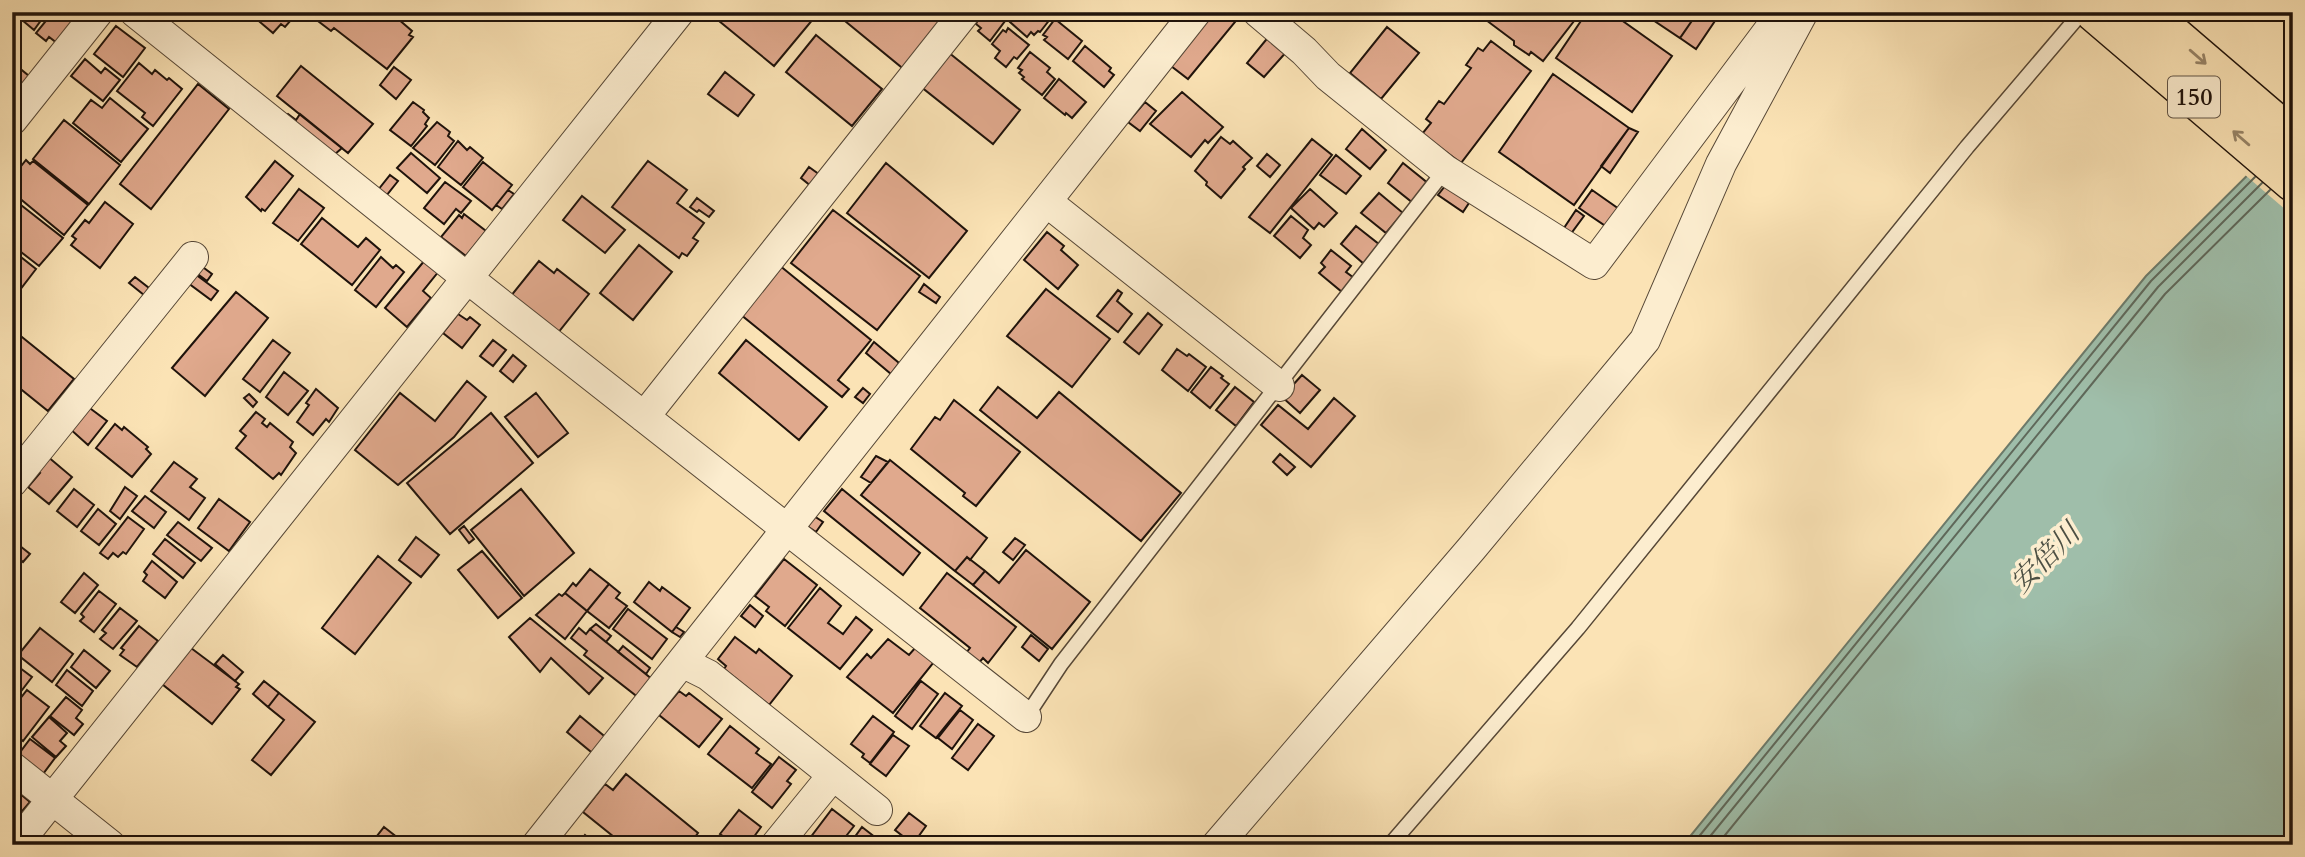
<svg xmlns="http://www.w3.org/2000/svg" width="2305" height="857" font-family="Cardo,'Noto Serif JP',serif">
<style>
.water{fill:#9fbeaa;stroke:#6c7a6a;stroke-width:2}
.pier{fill:#fbe3b5}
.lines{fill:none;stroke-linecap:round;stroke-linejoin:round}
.shore{stroke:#5f685a;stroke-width:2}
.building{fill:#e0a98d;stroke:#1f130b;stroke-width:2}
.service-casing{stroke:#564736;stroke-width:17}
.minor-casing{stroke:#564736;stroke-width:32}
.trunk-casing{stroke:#1f130b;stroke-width:41}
.service{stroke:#fcedcf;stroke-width:14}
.minor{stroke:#fcedcf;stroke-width:30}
.trunk{stroke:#fbe3b5;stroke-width:38}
.oneway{stroke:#988568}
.labels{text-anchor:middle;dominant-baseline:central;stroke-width:7;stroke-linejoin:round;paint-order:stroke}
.shield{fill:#fcedcf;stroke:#615446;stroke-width:2}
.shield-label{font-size:24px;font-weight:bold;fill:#1f130b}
.water-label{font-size:28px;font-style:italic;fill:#4c4f43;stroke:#fcedcf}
</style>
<rect width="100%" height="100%" fill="#fbe3b5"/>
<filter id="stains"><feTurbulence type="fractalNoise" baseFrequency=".00286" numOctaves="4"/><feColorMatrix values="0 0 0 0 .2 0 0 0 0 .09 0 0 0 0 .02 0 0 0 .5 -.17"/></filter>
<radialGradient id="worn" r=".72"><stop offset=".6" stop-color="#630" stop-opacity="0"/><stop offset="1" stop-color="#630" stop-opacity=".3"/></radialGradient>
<path class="water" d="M2293 130V845H1683L2146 276Z"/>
<path class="pier" d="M2293 127V216L2244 174Z"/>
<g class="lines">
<path class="shore" d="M1692 845 2151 281 2255 177
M1703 845 2158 287 2262 183
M1717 845 2165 294 2270 190"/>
</g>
<path class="building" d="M19 12H47L34 30 16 15Z
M53 12H64L75 21 57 43 49 37 46 41 36 33Z
M248 12H298L285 27 281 24 273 33Z
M325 12H390L412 31 409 35 413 37 387 69 334 28 331 31 318 21Z
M708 12H819L774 66Z
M834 12H954L906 71Z
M981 12H1010L1011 13 990 41 978 31 981 28 976 24Z
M1017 12H1044L1051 18 1040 32 1038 31 1034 35 1031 32 1027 37 1010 22Z
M1212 12H1235L1240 16 1188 79 1171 66 1183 46Z
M1465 12H1581L1543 61 1531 52 1529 55 1514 45V41L1478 14 1473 19Z
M1587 12H1610L1672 56 1632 112 1556 58Z
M1641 12H1698L1680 38Z
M1698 12H1721L1696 49 1680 38Z
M1055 19 1082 41 1068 59 1044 40 1047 37 1043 35Z
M116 26 145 48 123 77 94 54Z
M1387 27 1419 53 1381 99 1350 73Z
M1008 28 1029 45 1017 59 1014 57 1006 67 995 58 1000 51 992 44 1003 30 1006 32Z
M816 35 882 89 852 126 786 72Z
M1270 35 1288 50 1264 77 1247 63Z
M1491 41 1531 71 1461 163 1422 134 1431 123 1426 119 1439 101 1444 104 1471 68 1466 65 1478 48 1483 51Z
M1085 46 1111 68 1109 71 1114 75 1104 87 1073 61Z
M948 52 1020 110 993 144 920 86Z
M1030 52 1050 68 1047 72 1055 79 1042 95 1022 79 1024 77 1019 73 1022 70 1018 68Z
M85 59 101 73 105 68 120 80 103 101 71 76Z
M12 62 29 76 12 97Z
M139 63 152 74 155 70 167 80 169 78 182 89 153 126 142 117 145 113 117 91Z
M301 66 373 124 348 153 277 96Z
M394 67 411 80 396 99 380 85Z
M725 72 754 95 738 116 708 94Z
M1553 74 1629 128 1574 205 1499 152Z
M1059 79 1086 102 1072 118 1066 113 1065 115 1044 98Z
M198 84 229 109 151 209 120 184Z
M1182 92 1223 127 1208 143 1205 140 1191 157 1150 124Z
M110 98 148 129 121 162 73 123 91 100 102 108Z
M413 102 424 110 423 112 429 118 425 124 427 126 411 146 390 130Z
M1145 102 1156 111 1140 131 1128 122Z
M288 114 296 120 300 114 342 148 334 155 285 116Z
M64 120 120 165 89 204 33 159Z
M437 122 450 132 448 136 454 141 435 165 413 148Z
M1629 128 1638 132 1610 173 1601 166Z
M1362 129 1386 150 1370 169 1346 149Z
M1221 137 1230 144 1233 141 1252 158 1243 167 1245 169 1221 198 1206 185 1207 182 1195 171Z
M1312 139 1332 155 1270 233 1249 217Z
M458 141 467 150 470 147 483 158 461 185 438 167Z
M411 153 440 178 427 193 397 168Z
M1267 154 1280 165 1270 177 1257 166Z
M1336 155 1361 176 1346 194 1320 175Z
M26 160 30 164 33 161 88 205 64 235 12 192V185L18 178 14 175Z
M275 161 293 176 265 211 262 209 261 211 246 197Z
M648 161 687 190 677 203 704 223 693 238 698 241 687 256 682 253 679 258 612 207Z
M483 162 512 185 492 210 463 187Z
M886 163 967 231 929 278 847 213Z
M1403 163 1429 184 1413 203 1388 183Z
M809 167 820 175 811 186 801 178Z
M390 175 398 181 386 196 378 190Z
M445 182 471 201 461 213 456 209 444 224 424 208Z
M1445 186 1469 203 1463 212 1438 195Z
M299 189 324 208 298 241 273 223Z
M1310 189 1337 213 1324 227 1319 223 1314 229 1291 208Z
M508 190 514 194 502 209 496 205Z
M1592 190 1619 209 1607 227 1579 208Z
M1379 193 1403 213 1386 233 1361 213Z
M582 196 625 230 605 253 563 220Z
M12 198 63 238 39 266 12 245Z
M697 198 714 211 709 217 699 210 697 212 690 207Z
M105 202 133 224 100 268 71 245 76 239 72 236 85 220 89 223Z
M833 210 920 276 877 330 791 263Z
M1576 210 1584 216 1567 239 1560 234Z
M464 214 486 231 466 256 441 237 459 215 462 218Z
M1291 216 1308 230 1303 238 1311 245 1300 258 1274 236Z
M322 218 358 247 366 238 380 250 352 285 301 244Z
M1356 226 1380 245 1364 264 1341 244Z
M1047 232 1064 246 1061 250 1078 265 1058 289 1024 260Z
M639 245 672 272 633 320 600 293Z
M12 250 36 269 16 295 12 292Z
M1331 250 1351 266 1346 272 1354 278 1342 292 1319 273 1325 267 1321 263Z
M381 257 393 268 396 265 404 272 376 307 355 290Z
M425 260 439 271 423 291 431 298 407 327 385 308Z
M539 261 554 273 557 269 589 294 557 334 510 297Z
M200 265 212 274 207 281 195 272Z
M779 265 871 340 838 380 849 389 842 397 740 314Z
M191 271 218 291 211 300 184 280Z
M135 277 149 288 144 295 129 283Z
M924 284 940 297 936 303 919 292Z
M1046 289 1110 339 1072 387 1007 336Z
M1118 290 1122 293 1117 301 1132 314 1118 332 1097 316Z
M236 292 268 318 205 396 172 368Z
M1148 313 1162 325 1139 354 1124 342Z
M458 314 467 320 470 317 480 325 462 348 443 333Z
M12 329 74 379 48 411 12 382Z
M273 340 290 353 260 392 243 379Z
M493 340 506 350 493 366 480 356Z
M746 340 827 407 799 440 719 373Z
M874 342 899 363 891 374 866 353Z
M1177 349 1187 356 1189 354 1206 367 1188 391 1162 370Z
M513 355 526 366 513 382 500 371Z
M1211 367 1223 376 1221 378 1229 384 1210 408 1191 392Z
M284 372 308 391 288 415 266 397Z
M1302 375 1320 390 1300 413 1282 397Z
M467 381 486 397 454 437 398 485 355 450 400 393 435 421Z
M998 387 1037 418 1059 392 1181 493 1141 541 980 410Z
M1235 387 1254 402 1236 426 1216 410Z
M863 388 870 394 863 403 855 397Z
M316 389 338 408 329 422 326 419 313 435 297 422 309 405 306 403Z
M536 393 568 433 538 457 505 417Z
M249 394 257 402 253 407 244 398Z
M1334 398 1355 416 1311 467 1261 425 1278 405 1308 429Z
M954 400 1020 452 976 506 963 496 965 493 911 449 935 417 940 420Z
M87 406 107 421 88 445 69 428Z
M256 412 265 419 262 423 267 427 270 423 293 442 290 447 296 453 281 475 279 473 273 479 236 448 246 436 240 431Z
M491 413 533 463 450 534 407 483Z
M115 424 122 430 124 427 148 447 146 449 151 454 132 477 96 448Z
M1280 454 1295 467 1287 475 1273 462Z
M47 456 72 477 49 504 28 487 40 473 36 470Z
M876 456 888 462 871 483 861 477Z
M890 460 987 538 970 560 967 557 955 571 861 495Z
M174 462 197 479 190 487 205 498 189 520 151 491Z
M125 487 137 496 120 519 110 511Z
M74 489 94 505 77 527 57 511Z
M521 489 574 553 524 596 471 530Z
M842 489 920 553 903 575 824 511Z
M145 496 166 512 154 528 132 511Z
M219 499 250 522 229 551 198 528Z
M98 509 116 524 99 545 81 531Z
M811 514 823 522 816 532 804 524Z
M128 517 144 529 126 554 123 552 118 557 113 553 108 559 100 553Z
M178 522 212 548 201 561 167 535Z
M464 526 474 539 469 543 459 530Z
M416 537 439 555 421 577 399 560Z
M1015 538 1025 545 1013 560 1003 552Z
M165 539 195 563 183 578 153 554Z
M20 546 30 554 23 562 13 554Z
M1026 550 1090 602 1052 649 973 585 985 571 999 583Z
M482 551 522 598 498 618 458 570Z
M378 556 411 583 355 654 322 628Z
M967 557 985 571 973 585 955 571Z
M784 559 817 585 785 626 766 611 769 607 755 596Z
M152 561 177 582 165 598 143 581 147 575 144 572Z
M590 569 609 584 587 611 565 593 573 583 576 586Z
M84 573 98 585 75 613 61 602Z
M947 573 1016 627 988 663 983 658 978 664 966 653 970 648 920 608Z
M649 582 660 591 662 587 690 608 672 632 634 602Z
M609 584 620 593 616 598 627 606 609 628 587 611Z
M820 588 841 606 828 623 843 634 856 617 872 630 840 669 788 628Z
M99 591 116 604 94 632 80 621 84 617 81 614Z
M565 593 587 611 565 639 536 615 559 594 562 596Z
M750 605 763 616 755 627 741 616Z
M120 608 137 621 113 649 100 639 106 633 102 630Z
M628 609 667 639 652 659 613 629Z
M530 618 603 678 589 694 551 658 540 672 509 637Z
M596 624 611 636 606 642 590 629Z
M139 626 158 641 137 667 120 655 124 650 121 648Z
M676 627 684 632 680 637 672 632Z
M40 628 73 654 52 682 18 655Z
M579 628 586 634 590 629 653 680 639 698 584 655 587 651 571 638Z
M1031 635 1048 649 1039 661 1022 647Z
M735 637 756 653 759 649 792 676 769 705 724 669 726 666 718 659Z
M888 639 909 655 916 647 934 662 893 713 847 677 867 654 871 658Z
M623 646 650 668 646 674 618 652Z
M191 648 239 684 236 687 240 689 212 724 162 684Z
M84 650 110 671 96 688 71 667Z
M223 655 243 672 235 681 215 664Z
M12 662 32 677 12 703Z
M67 670 93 691 82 706 56 685Z
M264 681 279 693 268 707 253 694Z
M921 681 938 694 912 729 895 716Z
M27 690 49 707 23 741 12 732V709Z
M679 691 686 696 689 693 722 719 699 747 659 715Z
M279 693 315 722 271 775 252 760 284 720 268 707Z
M945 693 962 706 936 738 920 726Z
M66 697 82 710 76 718 83 724 74 735 50 716Z
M960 710 973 720 952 749 938 738Z
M580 716 609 740 596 756 567 732Z
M873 716 894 732 870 763 862 757 864 754 851 744Z
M49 717 67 733 60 741 66 746 56 757 32 737Z
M978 724 994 736 968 770 952 758Z
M730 726 759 749 756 753 771 764 752 788 708 754Z
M893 735 909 746 886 776 870 764Z
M30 739 55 758 40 778 15 759Z
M779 757 796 770 787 781 791 784 772 808 752 792Z
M626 774 698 833 689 845H624L583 812 605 784 613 790Z
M12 787 30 802 12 823Z
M832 809 854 826 839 845H819L810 838Z
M739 810 761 827 748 845 736 837 731 842 720 834Z
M909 813 926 826 913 844 895 830Z
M384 827 407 845H370Z
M862 827 885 845H849Z
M585 835 598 845H577Z"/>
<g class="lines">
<defs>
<path id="service" d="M1026 717 1061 664 1445 170
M1390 845 1578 628 1967 147 2082 12"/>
<path id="minor" d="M135 12 466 277 1026 717
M1258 12 1304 51 1328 76 1445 170 1594 264 1779 17 1787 12
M12 120 98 12
M1047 202 1279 386
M644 417 965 12
M12 482 193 257
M682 662 708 675 877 810
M12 767 110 845
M16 845 679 12
M537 845 1196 12
M776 845 833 775
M1217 845 1472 548 1645 340 1721 164 1803 12"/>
<path id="trunk" d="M2094 12 2293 182
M2146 12 2293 138"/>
</defs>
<use href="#service" class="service-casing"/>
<use href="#minor" class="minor-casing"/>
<use href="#trunk" class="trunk-casing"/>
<use href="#service" class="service"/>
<use href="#minor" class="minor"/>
<use href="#trunk" class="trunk"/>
</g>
<defs><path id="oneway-shaft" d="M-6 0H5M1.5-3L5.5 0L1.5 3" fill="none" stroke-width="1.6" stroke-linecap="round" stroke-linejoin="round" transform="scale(1.75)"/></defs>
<g class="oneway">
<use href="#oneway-shaft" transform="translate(2198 57) rotate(41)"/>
<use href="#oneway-shaft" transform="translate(2241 138) rotate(-139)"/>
</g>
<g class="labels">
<rect class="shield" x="2168" y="76.5" width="52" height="41" rx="5"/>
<g class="shield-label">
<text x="2194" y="97">150</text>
</g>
<g class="water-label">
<text transform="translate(2045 558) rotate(-45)">安倍川</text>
</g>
</g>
<rect width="2305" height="857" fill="none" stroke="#fbe3b5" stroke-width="42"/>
<rect x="14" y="14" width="2277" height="829" fill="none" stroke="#1f130b" stroke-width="3.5"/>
<rect x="21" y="21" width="2263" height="815" fill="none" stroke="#1f130b" stroke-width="2"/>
<rect width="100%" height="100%" filter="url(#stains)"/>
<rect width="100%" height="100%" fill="url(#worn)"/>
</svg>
